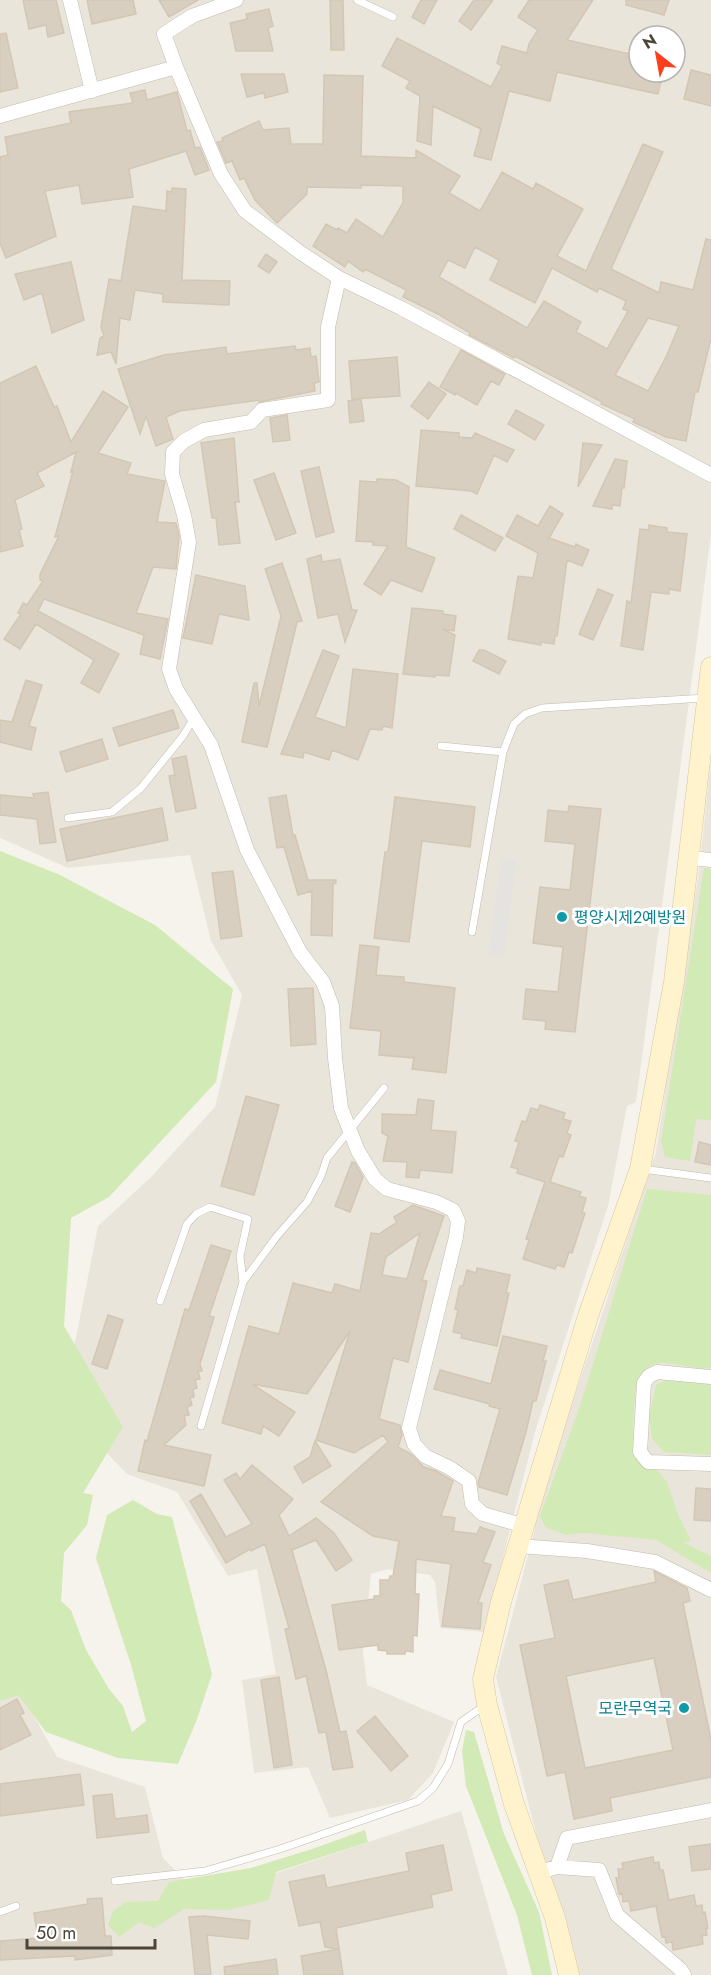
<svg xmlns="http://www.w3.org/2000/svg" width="711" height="1975" font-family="Jost,'Noto Sans KR',sans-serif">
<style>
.residential{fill:#eae5da;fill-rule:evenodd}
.green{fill:#d2eab5}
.parking{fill:#e5e3e0}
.building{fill:#d8cfc1;stroke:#d3c7b4;stroke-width:1.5;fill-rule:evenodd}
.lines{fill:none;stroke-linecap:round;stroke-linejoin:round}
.lane-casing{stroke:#c2bbae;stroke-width:8}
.street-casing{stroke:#c2bbae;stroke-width:15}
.secondary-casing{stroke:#d6c79b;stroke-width:21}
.lane{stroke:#fff;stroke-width:7}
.street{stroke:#fff;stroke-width:14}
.secondary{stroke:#fff3cd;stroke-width:20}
.culture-dot{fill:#0f9aa8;stroke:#fff;stroke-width:2}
.labels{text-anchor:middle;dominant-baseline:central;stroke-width:6;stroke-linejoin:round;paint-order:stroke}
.culture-label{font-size:16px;fill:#0d838f;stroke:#fff;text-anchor:start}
</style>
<rect width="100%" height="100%" fill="#f6f3ec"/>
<path class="residential" d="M0,0H711V535L636,1102L627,1106L608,1206L535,1432L484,1632L440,1628L435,1582L430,1575L388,1569L371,1574L363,1651L367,1685L454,1722L433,1773L408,1800L330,1818L308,1767L254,1773L242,1680L276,1674L257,1569L228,1576L177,1492L127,1474L99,1445L70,1368L98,1226L151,1177L215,1107L242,995L211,941L190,855L68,868L0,838ZM639,36H675V72H639Z
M711,761V1975H579L539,1845L496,1677L534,1533L540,1500L656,1152L699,871Z
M18,1688L57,1757L145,1787L163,1858L202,1898L461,1811L508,1975H0V1695Z"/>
<path class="green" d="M0,851L60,875L155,925L233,989L216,1082L109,1197L71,1218L64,1326L123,1427L83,1493L93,1495L87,1525L64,1553L61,1601L71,1610L86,1650L109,1689L123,1706L132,1732L146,1721L131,1665L96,1558L107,1515L133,1500L157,1514L172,1517L212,1674L196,1722L178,1764L118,1758L46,1732L18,1695L0,1701Z
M704,868L711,869V1120L696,1119L690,1161L665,1157L661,1141Z
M647,1189L711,1195V1368C695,1369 680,1364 664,1363C629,1361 635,1416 633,1440L635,1449L647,1466L658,1471L667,1482L677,1512L691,1541L683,1542L711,1556V1573L656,1540L583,1533L566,1535L545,1527L540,1516L580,1406Z
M668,1379L711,1382V1455L664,1452L652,1439L649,1416L656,1385Z
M466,1730L474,1732L504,1834L539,1912L552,1975H532L517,1915L466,1786L462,1751Z
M365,1830L368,1842L276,1872L269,1900L229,1910L184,1909L154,1928L139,1922L119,1937L108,1925L113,1911L126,1902L158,1901L169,1882L251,1868L312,1849Z"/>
<path class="parking" d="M501,858L517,860L504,957L488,955Z"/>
<path class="building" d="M23,0H56L64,33L48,37L46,25L29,29Z
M87,0H133L136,14L92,24Z
M159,0H198L169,17Z
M330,0H343L344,50H331Z
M421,0H437L424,24L412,17Z
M474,0H493L471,30L459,21Z
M529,0H593L567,40L639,56V72H663L658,94L557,72L550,101L509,91L491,160L474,156L481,129L433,106L431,145L417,141L420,96L406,88L410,81L382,66L397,38L491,87L502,66L497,63L502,46L527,53L529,44L538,30L518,17Z
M626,0H669L664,15L626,5Z
M269,9L273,26L268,28L273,51H236L230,23L247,19L246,14Z
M6,33L18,88L0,92V34Z
M691,70L711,75V106L684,99Z
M241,74H284L288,92L265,98L264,93L247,97Z
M324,75L363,76L361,156L416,158V150L460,176L449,193L480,211L502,172L533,189L536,183L583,209L557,256L586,271L643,144L663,152L611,269L659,293L661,282L693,290L706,239L711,240V338L698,392H695L686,441L666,437L633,422L635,419L601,404L602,402L515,356L514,358L469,335L470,333L438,314L403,297L406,290L365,269L363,272L348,261L345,267L313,246L326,224L337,230L338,228L347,233L356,219L383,237L403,203V186L361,185V188L307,187V194L277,223L255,200L244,178L240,180L232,161L226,163L217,142L223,141L222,138L259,121L263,130L289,128L291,144H323ZM475,247L499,260L490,280L535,303L552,268L597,292L599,288L626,301L623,309L628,311L607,349L576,332L581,322L544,301L527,328L439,277L448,260L465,268ZM648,318L679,326L666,357L648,391L615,375Z
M145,90L147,100L177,92L187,131L190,130L195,148L200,147L209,170L195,175L186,151L129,169L133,197L82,204L79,185L45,191L56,236L6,258L0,243V157L8,155L5,137L71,123L69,112L133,103L130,93Z
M172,188L186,189L182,280L230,281L229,305L163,302V294L135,290L130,320L120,318L116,364L111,352L97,355L100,338L104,336L101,327L109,279L121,281L133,206L166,211L167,191L172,192Z
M266,254L277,262L269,273L258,266Z
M71,262L84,320L52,333L42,293L24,300L15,274Z
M295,346L296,350L310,348L311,357L316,356L319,382L314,383L315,391L259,402V400L180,411L166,417L173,439L156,446L146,416L140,434L118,369L164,355L226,347L227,354Z
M461,350L505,374L499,385L491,381L477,405L456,393L455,395L440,387Z
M397,357L400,396L352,399L349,361Z
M36,366L54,407L57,406L71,442L103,391L128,407L98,453L131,463L127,474L165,481L157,522L176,523L179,536L176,569L153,567L136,613L168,619L160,659L140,654L144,635L44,599L38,611L119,654L99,693L81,683L94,660L36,624L20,649L4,639L21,614L18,613L23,603L27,605L43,581L40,580V574L59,536L55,537L73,471L71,472L76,452L37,473L44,486L15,500L22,529L19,530L23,546L0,552V383Z
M429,382L446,394L428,419L411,406Z
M361,399L364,421L350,423L348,401Z
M516,410L544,425L535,440L508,424Z
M287,415L290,440L273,442L270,418Z
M421,430L459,433V437L472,438L475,433L514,450L507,462L494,455L477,494L471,491L416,486Z
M234,438L239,502H235L240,543L219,545L216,518H212L201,443Z
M583,443L602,445L578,487Z
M615,459L627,461L624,488H622L620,506L612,505V509L593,506Z
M319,467L334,532L316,537L301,471Z
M274,473L296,533L276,540L254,480Z
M377,479L396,480L409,487L406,547L435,558L422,592L391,580L381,595L364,584L388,546L373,545V542L356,541L360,481L377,482Z
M550,506L563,514L549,538L575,547L576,544L589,550L582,566L567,560L557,636H555L554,644L541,642V645L508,639L518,576L533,578L538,553L506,536L517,515L538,526Z
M461,515L503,538L495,551L454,529Z
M649,525L667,528V532L687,534L680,591L669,589V594L651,592L643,650L621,646L627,601L631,603L640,529L649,530Z
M321,555L322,562L340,559L352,610H357L345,642L338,614L318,618L307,559Z
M282,563L302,621L297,622L267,747L242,742L254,683H257L259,706L281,616L265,569Z
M196,575L245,586L249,620L219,614L212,644L183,638Z
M598,589L613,595L593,640L579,634Z
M412,608L443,611V614L456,616L454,631L442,629L455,635L449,676L435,675V677L403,674Z
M323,650L339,656L315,717L346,728L353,669L398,674L392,728L383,726L382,730L370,729L358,760L332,750L329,760L304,752L303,758L281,754Z
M479,650H484L506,661L499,674L473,661Z
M26,680L42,685L29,726L36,728L31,750L0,742V720L12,722Z
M173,710L179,728L119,746L113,728Z
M102,739L108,759L66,772L60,752Z
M186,756L196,808L176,812L169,776L175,775L172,759Z
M48,792L56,842L40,844L37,819L0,815V795L34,798L33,794Z
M286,795L293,835H295L308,880H336V883L333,884L332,936L311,935L312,891L298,895L284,847L277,848L269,798Z
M395,797L475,807L470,847L422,841L409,942L374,938L385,852H388Z
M569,806L601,809L575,1032L545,1029L546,1021L523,1019L526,989L558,992L563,947L533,943L540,887L570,890L575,844L545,841L548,810L568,812Z
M162,808L168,840L67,861L60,829Z
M233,871L242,936L221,939L212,873Z
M360,945L379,947L376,975L404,977V982L455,988L446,1073L412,1069L414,1058L379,1055L381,1031L350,1028Z
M313,988L316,1044L291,1046L288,989Z
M246,1096L279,1105L254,1195L221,1186Z
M418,1099L434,1101L431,1130L456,1132L452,1173L420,1170L419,1178L406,1177L407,1162L383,1161L388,1136L382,1133V1114L416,1115Z
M540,1105L565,1113L563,1119L571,1121L567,1133L571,1135L563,1157L559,1156L550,1182L581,1192L579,1196L586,1198L582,1213H585L572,1253L569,1252L564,1267L557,1265L555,1269L523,1259L529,1240L526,1239L545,1182L517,1173L518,1169L511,1167L519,1142L515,1141L522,1121L526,1122L531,1108L538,1110Z
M699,1142L711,1145V1165L695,1162Z
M352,1162L355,1163L363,1177L350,1212L335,1206Z
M413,1205L444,1216L422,1280L427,1281L408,1362L393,1358L379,1419L400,1425L402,1435L398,1447L411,1454L422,1465L421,1466L436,1471L453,1481L441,1516L455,1518L453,1531L477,1534L480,1527L495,1532L483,1562L491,1565L478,1603H482L480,1629L442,1626L451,1564L416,1559L415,1594H419L417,1636L413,1635V1652L405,1651V1654H387V1651L378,1650V1645L339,1650L332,1605L374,1599V1596H380V1580H389L390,1576H393L399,1541L373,1536L321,1502L388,1442L383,1435L354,1453L316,1440L350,1331L307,1394L252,1384L295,1412L279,1436L263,1426L261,1434L222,1423L249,1326L279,1334L293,1283L332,1293L335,1284L360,1291L371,1233L379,1234L397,1222L394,1217ZM420,1233L407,1279L382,1275L386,1257Z
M211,1245L231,1251L209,1316L214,1317L200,1364L202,1371H198L200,1379L195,1380L197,1388L193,1389L194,1397L190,1398L192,1405L187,1407L189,1415L184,1416L186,1425L164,1445L211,1455L204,1486L138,1471L145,1440L147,1441L185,1309L189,1310Z
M477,1268L510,1275L506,1293H509L497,1346L461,1338L462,1334L453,1332L458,1310L455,1309L460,1286H463L467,1270L476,1273Z
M108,1315L123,1320L107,1369L92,1364Z
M503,1336L547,1346L543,1361H546L536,1401H533L526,1432L507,1495L479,1487L478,1483L500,1409L489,1406L490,1404L434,1389L440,1370L491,1384Z
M315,1441L331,1466L303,1483L294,1467L310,1457Z
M252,1465L293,1499L279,1515L289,1536L316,1518L334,1533L352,1560L336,1571L316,1540L292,1550L326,1670L340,1732L346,1731L353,1767L333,1770L326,1732L319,1733L306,1676L296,1679L285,1629L289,1628L265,1544L251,1551L250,1549L226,1563L190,1501L201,1494L226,1537L252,1524L224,1480L236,1473L240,1479Z
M696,1488L711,1489V1521L694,1520Z
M654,1571L687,1588L690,1601L683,1603L711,1740V1777L610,1798L612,1811L574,1819L565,1772L547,1776L520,1645L555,1638L544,1585L568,1580L573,1600L656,1582ZM654,1658L673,1750L585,1768L566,1676Z
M279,1677L292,1765L274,1768L261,1680Z
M17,1699L24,1713L20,1715L31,1735L0,1750V1708Z
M375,1716L408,1756L391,1771L357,1731Z
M80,1774L84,1805L0,1816V1784Z
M112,1794L115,1819L147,1815L149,1832L97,1838L93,1796Z
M711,1844V1869L692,1871L689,1847Z
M443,1845L452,1890L431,1895L433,1907L336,1928L343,1975H304L301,1956L338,1949L325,1947L320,1922L299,1926L289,1882L324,1875L327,1888L409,1871L406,1853Z
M653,1857L654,1863L659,1862L660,1870H663L669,1900L694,1895L696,1906L702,1905L703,1913L705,1912L708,1928L706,1929L707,1935L702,1936L703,1944L673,1950L672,1942L666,1943L665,1936L662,1937L656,1906L631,1911L629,1901L623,1902L622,1893L619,1894L616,1878H619L618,1869H623L622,1863Z
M102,1898L105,1936H111L112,1955L75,1960V1956L0,1960V1941L38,1938L34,1913L88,1904L87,1899Z
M204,1916L250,1921L248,1939L207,1935L211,1975H195L189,1917Z
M276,1959L278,1975H225L224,1967Z"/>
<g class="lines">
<defs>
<path id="lane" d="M357,0L393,17
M441,746L503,752
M68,818L112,812L141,788L183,736L194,718
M472,932L503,752L514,724L525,714L542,708L705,698
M642,1169L711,1178
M160,1301L187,1224L196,1214L210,1207L248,1219L240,1256L243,1282
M201,1426L243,1282L277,1236L307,1202L321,1176L327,1158L384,1088
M115,1881L205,1871L280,1849L418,1801L433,1788L448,1764L461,1722L484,1706
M0,1912L16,1906"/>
<path id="street" d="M70,0L92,91
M176,67L164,34L192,16L236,0
M0,116L176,67L221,174L245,211L301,253L339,278L401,308L711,475
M339,278L328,327V400L262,410L251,422L204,430L184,441L173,452L172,474L184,515L189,542L169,669L176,689L211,745L247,850L300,952L323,982L332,1006L335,1058L341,1108L358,1151L375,1179L387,1189L436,1202L453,1210L458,1221L456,1237L409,1428L414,1444L425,1456L450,1468L469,1481L472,1504L483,1514L525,1526
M690,858L711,860
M711,1377L657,1372L649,1376L644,1383L640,1452L648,1462L711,1464
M518,1546L587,1551L655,1562L711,1590
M557,1867L567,1838L711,1810
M540,1872L557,1867L599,1870L617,1915L680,1969L684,1975"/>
<path id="secondary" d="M569,1975L555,1918L514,1804L487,1705L483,1679L501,1602L588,1316L640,1169L674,982L711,667"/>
</defs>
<use href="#lane" class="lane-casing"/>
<use href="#street" class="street-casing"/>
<use href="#secondary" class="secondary-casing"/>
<use href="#lane" class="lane"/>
<use href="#street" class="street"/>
<use href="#secondary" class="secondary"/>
</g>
<g class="culture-dot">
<circle cx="562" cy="917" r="6"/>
<circle cx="684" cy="1708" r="6"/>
</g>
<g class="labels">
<g class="culture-label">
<text x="574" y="917">평양시제2예방원</text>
<text x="672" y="1708" text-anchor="end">모란무역국</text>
</g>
</g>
<g transform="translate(657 54) rotate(329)"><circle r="28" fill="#ffffff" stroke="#b7b4b0" stroke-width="1.5"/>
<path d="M0-4.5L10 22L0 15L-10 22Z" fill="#fc3f1d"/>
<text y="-9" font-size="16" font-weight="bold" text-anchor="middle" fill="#4b4439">N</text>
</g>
<path d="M27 1939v9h128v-9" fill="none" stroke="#4b4439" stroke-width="3"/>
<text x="36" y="1939" font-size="18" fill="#4b4439" stroke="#ffffff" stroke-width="4.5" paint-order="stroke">50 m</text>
</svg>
